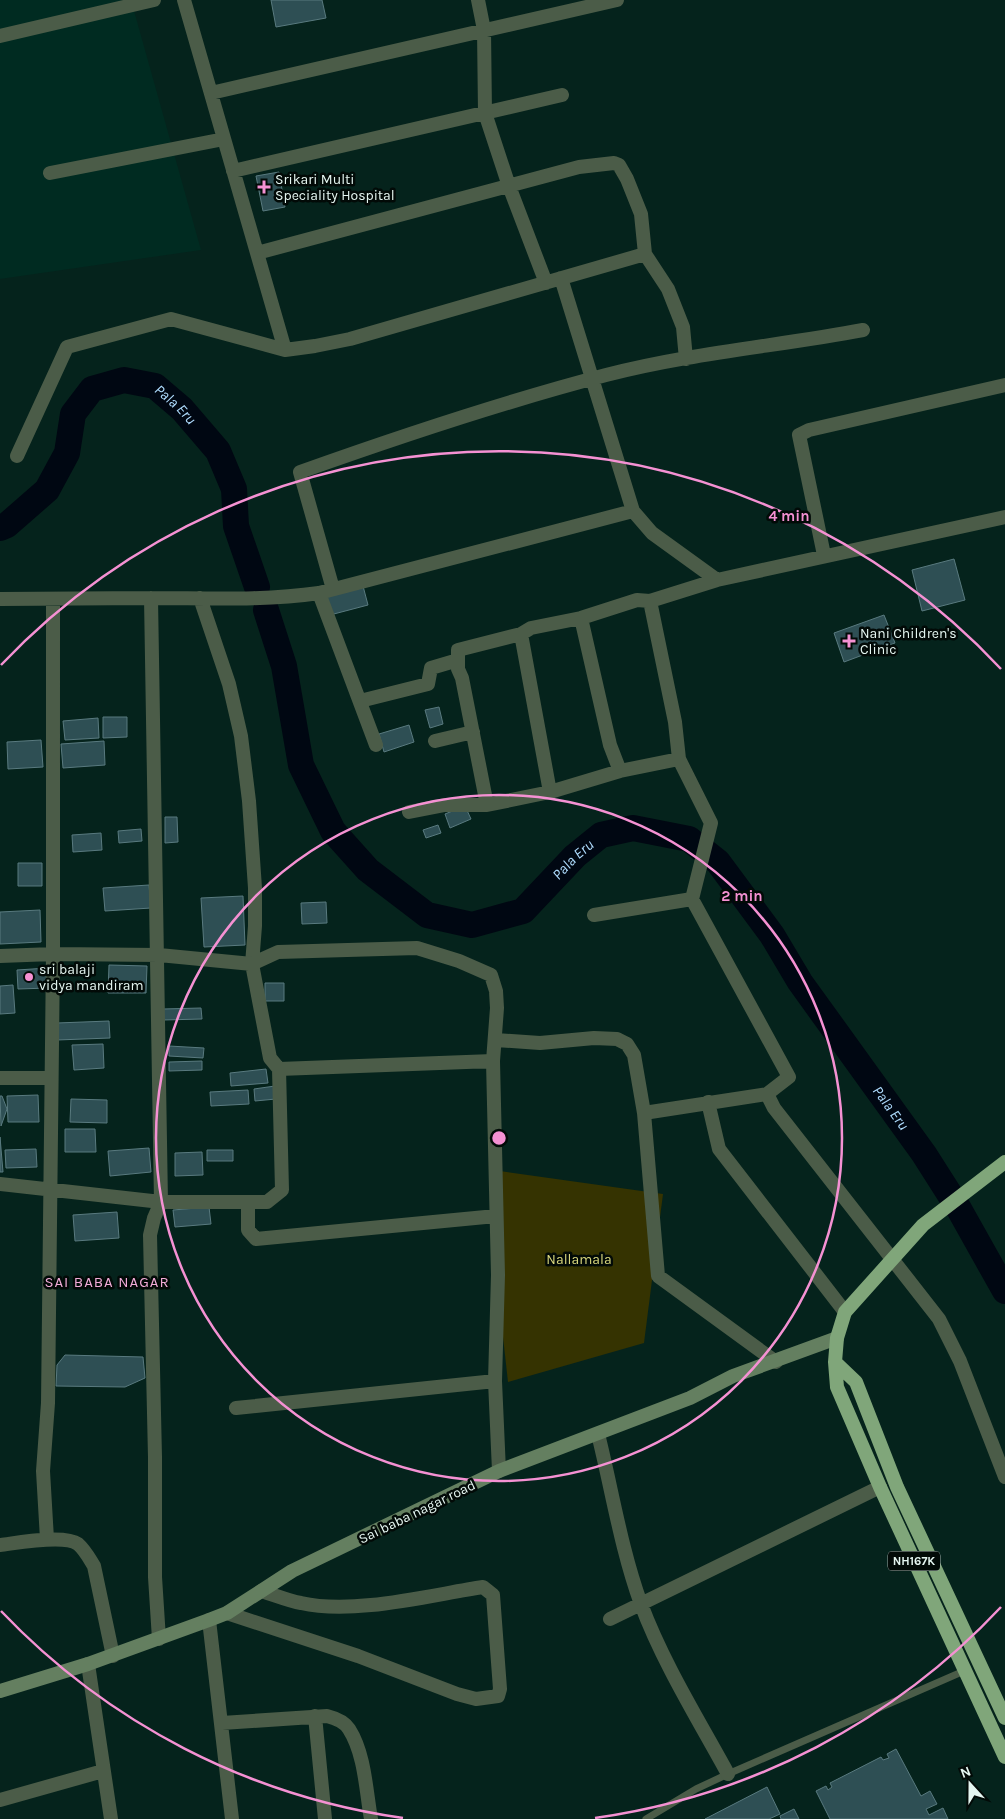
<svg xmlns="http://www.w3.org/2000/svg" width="1005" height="1819" font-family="Karla,sans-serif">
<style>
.built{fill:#002b21}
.green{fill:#353301}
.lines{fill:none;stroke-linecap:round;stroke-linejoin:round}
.river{stroke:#000712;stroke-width:26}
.building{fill:#2e4f54;stroke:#597a7f}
.service{stroke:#4b5c48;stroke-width:7}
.minor{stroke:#4b5c48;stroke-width:14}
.secondary{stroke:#647f60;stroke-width:14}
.trunk{stroke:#80a67a;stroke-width:14}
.ring{fill:none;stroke:#f591d3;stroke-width:2.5}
.poi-dot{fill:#f591d3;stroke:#020a07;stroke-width:2}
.labels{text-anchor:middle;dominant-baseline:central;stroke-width:5;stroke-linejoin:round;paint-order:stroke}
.shield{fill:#020a07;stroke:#a1afab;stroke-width:1}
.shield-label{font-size:12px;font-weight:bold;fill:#e5f6f1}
.poi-label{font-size:14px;fill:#e5f6f1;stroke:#020a07;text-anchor:start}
.park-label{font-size:14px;fill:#d9d77d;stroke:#020a07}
.street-label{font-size:14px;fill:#e5f6f1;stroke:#020a07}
.water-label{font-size:15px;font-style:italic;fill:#aedcfe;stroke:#020a07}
.neighbourhood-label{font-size:15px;letter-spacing:1px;fill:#f3acd9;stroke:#020a07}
.centre{fill:#f591d3;stroke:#020a07;stroke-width:2.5}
.ring-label{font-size:15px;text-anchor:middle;font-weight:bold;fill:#f591d3;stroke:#020a07;stroke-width:5;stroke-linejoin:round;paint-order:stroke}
</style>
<rect width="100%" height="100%" fill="#05231c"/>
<path class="built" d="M0,0H131L201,250L0,279Z"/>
<path class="green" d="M500,1171L663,1194L644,1343L508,1382L502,1328Z"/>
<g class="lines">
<g class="river">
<path id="s1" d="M0,528L7,525L47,490L67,453L73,414L92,389L124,380L155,386L182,409L218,451L234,489L236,526L257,587"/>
<path id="s2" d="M266,610L284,666L301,765L333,831L368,870L427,915L472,925L523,911L575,856L601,835L633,828L689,839L718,862L772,935L800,982L924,1154L959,1209L1005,1291"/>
</g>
</g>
<path class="building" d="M271,0H322L326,18L276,27Z
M279,172L285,207L263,211L256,176Z
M954,559L965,600L922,611L912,570Z
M363,586L368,605L330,615L325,596Z
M884,615L895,643L844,662L834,633Z
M439,707L443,724L430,728L425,710Z
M103,717H127V737L103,738Z
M98,718L99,738L65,740L63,721Z
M409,725L414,742L384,752L379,734Z
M41,740L43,767L8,769L7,742Z
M104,741L105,765L63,768L61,744Z
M465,806L471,819L450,828L445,814Z
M165,817H177L178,842L165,843Z
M438,825L441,833L426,838L423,830Z
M141,829L142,841L119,843L118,831Z
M101,833L102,850L73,852L72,835Z
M18,863H42V886H18Z
M149,885L151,908L105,911L103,888Z
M243,896L245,945L204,947L201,898Z
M326,902L327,923L302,924L301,903Z
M40,910L41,942L0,944V912Z
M109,965L147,966L146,993H108Z
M48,968L49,988L18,989L17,970Z
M265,983H284V1001H265Z
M13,985L15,1013L0,1014V986Z
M201,1008L202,1019L163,1020V1009Z
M109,1021L110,1038L57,1040V1023Z
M103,1044L104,1068L74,1070L72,1045Z
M169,1046L204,1048L203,1058L169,1056Z
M202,1061V1070L169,1071V1062Z
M266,1069L268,1083L231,1086L230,1073Z
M275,1086L276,1099L255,1101L254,1089Z
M248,1090L249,1104L211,1106L210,1092Z
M38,1095L39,1122H8L7,1096Z
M0,1096H2L7,1109L1,1126Z
M71,1099L107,1100V1123L70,1122Z
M65,1129H95L96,1152H65Z
M0,1137L3,1172H0Z
M149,1148L151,1172L110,1176L108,1151Z
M36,1149L37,1167L6,1168L5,1150Z
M207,1150H233V1161H207Z
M202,1152L203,1175L175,1176V1153Z
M209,1207L211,1224L175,1227L173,1210Z
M117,1212L119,1238L75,1241L73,1215Z
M65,1355L143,1357L145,1378L125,1387L56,1386L57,1365Z
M896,1749L921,1796L930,1791L937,1804L926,1809L929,1815L943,1808L948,1819H830L816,1791L826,1786L828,1790L832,1787L830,1783L881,1757L883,1760L889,1758L887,1754Z
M767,1787L780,1814L769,1819H705Z
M794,1809L799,1819H781L780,1816Z"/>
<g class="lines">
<path class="service" d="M646,1819L696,1789L728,1774L964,1671"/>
<path class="minor" d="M184,0L285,350L315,346L350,339L645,254
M478,0L484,30L485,113L509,186L546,283
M0,36L154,0
M211,93L617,0
M233,171L562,95
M50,173L224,139
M257,253L579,167L614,163L619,165L627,179L641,214L645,254L668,289L683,327L686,359
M561,278L633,511
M17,456L67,347L171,319L285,350
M824,555L799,435L809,430L1005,385
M333,589L300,472C401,436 503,402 606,375C691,353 778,346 863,330
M319,593L376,745
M0,599L151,598
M581,618L610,745L620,771
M521,634L550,792
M360,701L428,684L431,668L458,660
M435,741L473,732
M487,805L462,678L458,669V650L521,634L531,628L581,618L637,600L650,601L717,580
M409,812L445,805H487L550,792L620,771L679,759
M692,899L789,1077L767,1094
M594,915L692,899L711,823L679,759L675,722L650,601
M0,956L53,954L159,955L252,964L278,952L417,948L459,961L491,975L496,991L497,1008L493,1061L498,1275L495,1381L499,1471
M496,1040L540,1043L594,1038L617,1039L627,1044L634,1055L644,1113L658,1276L776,1362
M279,1069L493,1061
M0,1078H51
M708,1102L719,1149L845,1312
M644,1113L767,1094L774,1108L939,1319L960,1361L1005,1477
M0,1184L161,1202H267L282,1190L279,1069L270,1058L252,964L255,926V888L249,801L241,736L229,684L200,598
M248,1202V1230L256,1239L496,1216
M236,1408L495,1381
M598,1434C612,1490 621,1549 641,1604C663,1663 698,1719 728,1774
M47,1539L43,1471L48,1403L53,954V599
M0,1545C17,1543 64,1534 78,1544C85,1550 89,1558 94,1566L113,1656
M227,1613L358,1656L457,1694L476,1699L498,1696L500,1689L493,1595L483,1587C430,1595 354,1615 301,1603C288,1601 275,1595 261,1591
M610,1619L880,1487
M209,1620L232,1819
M159,1639L155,1577V1457L150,1235L154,1218L161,1202L151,598C207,598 263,601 319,593L633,511L652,533L717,580L1005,517
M88,1664L111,1819
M315,1716L325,1819
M222,1723L327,1716C335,1718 344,1721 349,1729C365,1754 366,1791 371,1819
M0,1800L103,1771"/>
<path class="secondary" d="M0,1691L88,1664L209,1620L227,1613L292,1571L499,1471L690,1398L733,1376L837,1338"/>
<path class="trunk" d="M1005,1162L923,1225L845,1312L837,1338L835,1362L837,1387L880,1487L1005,1757
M835,1362L856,1382L897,1487L1005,1718"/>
</g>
<g class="ring">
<circle cx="499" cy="1138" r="343"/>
<path d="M1001 1607A687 687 0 0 1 595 1818M403 1818A687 687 0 0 1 1 1611M1 665A687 687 0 0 1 1001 669"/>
</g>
<g class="poi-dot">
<path d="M261.5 179.5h5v5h5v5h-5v5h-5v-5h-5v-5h5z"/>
<path d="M846.5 633.5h5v5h5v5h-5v5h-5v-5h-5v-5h5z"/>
<circle cx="29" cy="977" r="5"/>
</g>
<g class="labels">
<rect class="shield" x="888" y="1551.5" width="52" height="19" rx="4"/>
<g class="shield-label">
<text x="914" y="1561">NH167K</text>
</g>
<g class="poi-label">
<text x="275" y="179">Srikari Multi<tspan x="275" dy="16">Speciality Hospital</tspan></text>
<text x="860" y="633">Nani Children's<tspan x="860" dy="16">Clinic</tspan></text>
<text x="39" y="969">sri balaji<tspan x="39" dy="16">vidya mandiram</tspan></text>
</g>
<g class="park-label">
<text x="579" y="1259">Nallamala</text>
</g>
<g class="street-label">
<text transform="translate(417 1512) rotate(-26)">Sai baba nagar road</text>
</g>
<g class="water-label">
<text stroke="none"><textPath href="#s1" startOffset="266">Pala Eru</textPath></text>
<text stroke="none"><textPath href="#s2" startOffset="530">Pala Eru</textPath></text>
<text stroke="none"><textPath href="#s2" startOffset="995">Pala Eru</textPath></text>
</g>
<g class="neighbourhood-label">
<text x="107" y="1282">SAI BABA NAGAR</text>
</g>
</g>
<circle cx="499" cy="1138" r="8" class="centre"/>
<g class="ring-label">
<text x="789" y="521">4 min</text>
<text x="742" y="901">2 min</text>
</g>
<g transform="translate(970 1784) rotate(339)" stroke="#020a07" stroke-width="4" paint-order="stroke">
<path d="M0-4L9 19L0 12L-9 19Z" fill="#e5f6f1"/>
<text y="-8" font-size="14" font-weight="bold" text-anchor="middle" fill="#e5f6f1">N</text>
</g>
</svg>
